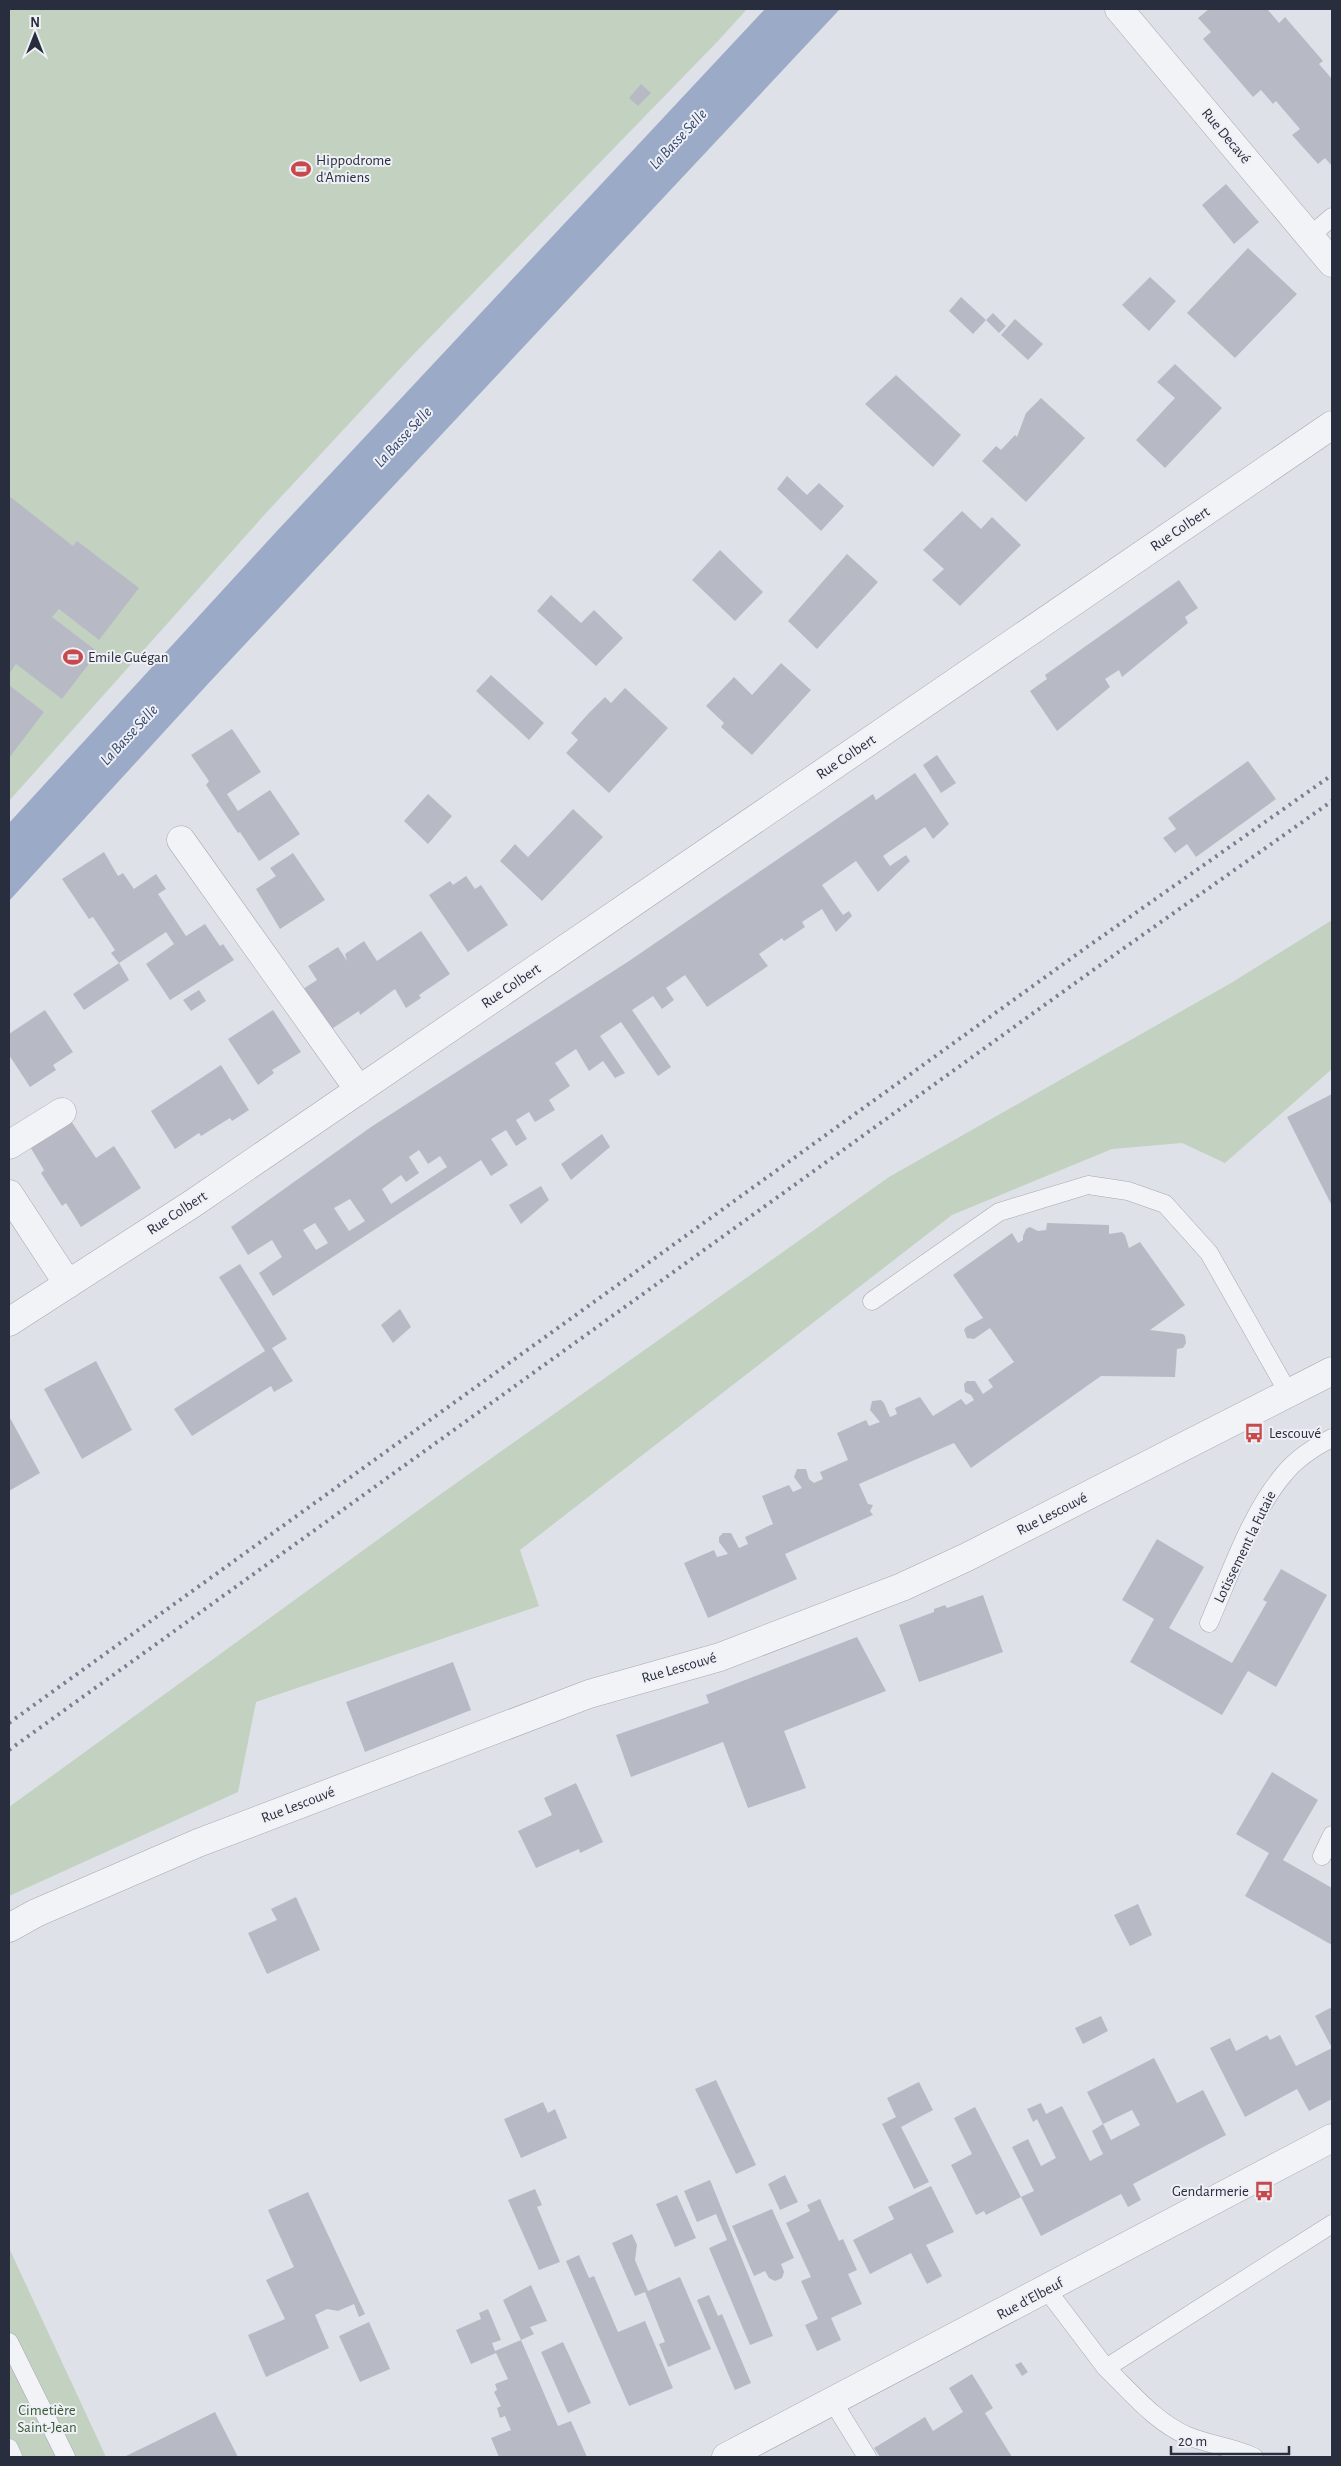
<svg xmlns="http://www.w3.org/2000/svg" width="1341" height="2466" font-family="'Alegreya Sans',sans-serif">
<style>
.green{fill:#c3d1c1}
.water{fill:#9baac6}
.building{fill:#b7bac4;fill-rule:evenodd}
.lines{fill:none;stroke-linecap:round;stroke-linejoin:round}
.service-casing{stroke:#a5a8b2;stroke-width:19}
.minor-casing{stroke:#a5a8b2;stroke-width:29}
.tertiary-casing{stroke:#a5a8b2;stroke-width:29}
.service{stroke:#f2f3f6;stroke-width:18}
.minor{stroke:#f2f3f6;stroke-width:28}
.tertiary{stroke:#f2f3f6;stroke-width:28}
.rail{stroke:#797f91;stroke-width:4;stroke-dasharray:2.5 5;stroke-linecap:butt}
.labels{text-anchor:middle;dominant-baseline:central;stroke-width:4;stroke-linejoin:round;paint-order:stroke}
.street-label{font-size:15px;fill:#292e3e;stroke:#eef0f5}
.poi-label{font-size:15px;fill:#292e3e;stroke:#eef0f5;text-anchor:start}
.park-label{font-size:15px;fill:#385937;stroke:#eef0f5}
.water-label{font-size:16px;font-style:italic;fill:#354770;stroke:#eef0f5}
</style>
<rect width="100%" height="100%" fill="#dfe1e8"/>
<path class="green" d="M9,9H747L718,41L410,358L266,513L9,801Z
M1332,920V1069L1225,1163L1182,1143L1112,1149L952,1215L520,1550L539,1606L256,1702L238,1792L9,1896V1807L438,1496L889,1177L1231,983Z
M9,2248L106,2457H9Z"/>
<path class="water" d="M765,9H840L206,686L9,901V823L276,532Z"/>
<path class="building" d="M1209,9H1269L1268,10L1279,23L1285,17L1323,61L1319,64L1332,79V166L1325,158L1318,164L1292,135L1300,129L1276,101L1273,104L1261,90L1253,97L1203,39L1211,32L1198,18Z
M641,84L651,93L638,106L629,98Z
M1226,184L1259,222L1234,244L1202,205Z
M1248,248L1297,294L1235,358L1187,313Z
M1150,277L1176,301L1149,331L1122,305Z
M961,297L986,320L993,313L1006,326L999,333L986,320L973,334L949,311Z
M1015,319L1043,344L1028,360L1001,335Z
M1175,364L1222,408L1165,468L1136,440L1175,398L1157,382Z
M896,375L961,435L933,467L865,404Z
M1041,398L1085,438L1026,502L982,461L996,446L1001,450L1015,435L1017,437L1026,413Z
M787,476L807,495L819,483L844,506L821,531L777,489Z
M9,496L73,546L77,541L139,588L99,640L59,609L52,617L98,652L62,699L16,664L9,674Z
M962,511L981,529L992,517L1021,545L960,606L932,580L944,569L923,550Z
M720,550L763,592L735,621L692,580Z
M847,554L878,582L817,649L788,621Z
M1179,580L1198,608L1185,617L1188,623L1122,677L1119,670L1105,679L1110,687L1057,731L1030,691L1047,679L1045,675Z
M551,595L581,623L594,610L623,638L596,666L537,611Z
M781,663L811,690L752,755L721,727L724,723L706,706L734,677L752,695Z
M491,675L544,723L529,740L476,691Z
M9,685L44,712L9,758Z
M625,688L668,728L609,793L566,753L578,740L571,733L588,714L605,697L611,703Z
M232,729L261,772L227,794L238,811L270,790L300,834L259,861L240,832L238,833L206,785L209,781L191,755Z
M937,755L956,783L941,793L923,765Z
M1248,761L1276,799L1196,857L1187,844L1175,853L1163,838L1176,829L1168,818Z
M915,773L949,824L933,839L925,827L883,856L890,866L906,855L910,861L878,892L856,861L822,885L843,915L849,911L852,916L836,932L822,909L802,922L805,927L784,941L782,938L759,954L768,966L707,1007L685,975L666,988L674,1000L662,1009L653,996L632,1010L671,1067L658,1076L621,1022L600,1036L625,1073L615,1078L603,1061L589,1071L576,1049L555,1063L570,1086L549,1100L555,1110L535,1122L529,1112L516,1120L527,1139L516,1146L506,1130L491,1139L508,1165L491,1176L481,1160L273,1296L259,1273L282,1257L272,1240L248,1255L231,1227L371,1127L629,961L873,794L876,800ZM419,1150L428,1164L440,1156L447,1167L391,1204L382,1189L401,1175L406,1182L419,1173L409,1157ZM350,1199L365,1221L349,1231L334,1208ZM315,1223L328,1243L316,1250L303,1230Z
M428,794L452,816L428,844L404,821Z
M573,809L603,837L542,901L500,861L515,844L528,857Z
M104,852L118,876L123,873L134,889L156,874L166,889L158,894L186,936L205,924L220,946L223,944L234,960L170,1000L146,964L174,944L166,932L119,963L111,953L115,950L93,917L89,919L62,879Z
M293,853L325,900L280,929L256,889L276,876L270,868Z
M466,876L475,889L481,885L508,925L468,952L429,895L450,881L453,885Z
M421,931L450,974L419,995L421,998L406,1008L395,989L360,1015L359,1011L330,1030L303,989L317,980L308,966L338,947L347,961L345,954L364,941L377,961Z
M119,963L129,980L84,1010L73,994Z
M199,990L206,1001L191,1011L183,1000Z
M45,1010L73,1052L53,1065L56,1070L30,1087L9,1055V1034Z
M273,1010L301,1052L272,1070L274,1073L258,1085L228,1039Z
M221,1065L249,1110L232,1121L230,1118L201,1136L199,1133L175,1149L151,1111Z
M1332,1094V1206L1287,1117Z
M69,1118L96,1158L114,1146L141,1188L81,1227L66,1203L62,1206L41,1173L44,1170L29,1145Z
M602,1134L610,1147L571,1180L561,1164Z
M541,1186L549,1200L521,1224L509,1205Z
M1047,1223L1109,1225V1234L1122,1232L1125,1235L1129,1248L1140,1242L1185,1305L1150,1330L1183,1334L1185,1336L1186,1343L1183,1348L1177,1349L1175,1377L1101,1376L971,1468L954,1443L859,1484L868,1504L873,1505L870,1511L873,1515L785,1554L797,1579L708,1618L684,1563L714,1550L717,1557L728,1554L719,1542V1537L723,1533H731L739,1548L748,1544L745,1537L773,1524L762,1496L789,1485L793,1492L802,1488L794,1477L797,1469H806L809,1479L814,1483L823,1479L820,1472L848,1460L837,1433L866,1420L869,1426L880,1422L870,1410L872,1401L881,1400L884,1403L890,1417L897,1414L895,1408L920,1397L933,1416L961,1399L966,1405L974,1400L971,1395L965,1392L964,1384L967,1381H975L983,1394L993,1387L988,1380L1014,1362L990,1328L974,1339L967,1338L964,1330L966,1327L983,1318L953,1275L1012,1233L1018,1243L1023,1240V1236L1026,1229L1030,1227L1038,1231L1046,1230Z
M240,1264L287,1339L272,1348L293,1381L274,1392L271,1386L192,1436L174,1409L265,1351L219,1277Z
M400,1309L411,1327L393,1343L381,1325Z
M96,1361L132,1430L82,1459L44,1389Z
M9,1416L40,1473L9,1491Z
M1157,1539L1204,1567L1169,1628L1232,1663L1267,1602L1263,1600L1281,1569L1327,1595L1276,1687L1248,1671L1222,1715L1130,1662L1154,1619L1122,1600Z
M983,1595L1003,1652L919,1682L899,1625L934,1612V1609L945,1605L947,1608Z
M857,1637L886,1691L784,1731L806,1788L748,1808L723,1742L631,1777L616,1735L709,1703L706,1695Z
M453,1662L471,1710L365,1752L346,1702Z
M1272,1772L1318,1800L1283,1860L1332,1888V1945L1245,1896L1269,1853L1236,1834Z
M576,1783L603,1842L580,1853L579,1849L536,1868L518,1831L552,1815L544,1798Z
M296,1897L320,1950L267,1974L248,1933L277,1920L271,1909Z
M1138,1904L1152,1935L1130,1946L1114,1915Z
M1332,2007V2099L1309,2111L1297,2089L1245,2117L1210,2048L1230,2038L1236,2051L1267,2035L1270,2040L1280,2035L1296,2066L1332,2048L1315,2016Z
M1101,2016L1108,2031L1083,2044L1075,2028Z
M1154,2058L1177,2103L1203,2090L1226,2135L1133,2184L1141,2200L1128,2207L1121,2194L1041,2236L1021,2197L1034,2191L1012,2147L1028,2139L1041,2166L1056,2158L1037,2119L1033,2122L1027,2109L1041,2103L1046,2114L1062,2106L1090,2161L1103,2154L1092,2131L1103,2124L1111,2140L1140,2125L1132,2110L1103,2124L1087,2092Z
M716,2080L756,2165L736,2174L695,2089Z
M919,2082L933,2110L901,2127L929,2182L914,2189L882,2124L896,2117L887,2098Z
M543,2102L548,2113L555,2109L567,2138L521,2158L504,2119Z
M975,2107L1021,2197L986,2215L984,2211L976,2215L951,2165L972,2154L954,2118Z
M785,2175L798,2202L780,2210L768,2184Z
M710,2180L773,2336L750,2345L709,2248L727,2240L716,2214L697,2222L684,2191Z
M931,2186L954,2232L926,2245L942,2276L927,2284L911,2253L870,2274L853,2240L894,2219L888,2207Z
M535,2189L542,2205L537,2207L560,2262L539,2270L508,2200Z
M308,2192L365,2314L359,2317L354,2304L338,2311L327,2309L315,2315L329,2348L266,2377L248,2335L285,2319L266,2280L294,2267L268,2210Z
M677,2195L696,2238L675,2247L656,2204Z
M820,2199L839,2241L843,2239L857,2270L848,2274L862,2304L831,2318L841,2340L817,2351L805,2325L818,2319L801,2281L811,2277L786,2223L810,2211L807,2205Z
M772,2209L794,2258L781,2264L784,2272L782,2278L775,2281L769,2278L765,2271L754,2276L732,2226Z
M632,2234L637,2245L635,2260L648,2291L680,2277L711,2349L668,2367L659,2344L665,2342L645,2292L635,2296L612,2243Z
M579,2255L589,2278L594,2276L618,2332L645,2321L673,2388L629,2406L566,2261Z
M531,2285L547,2321L530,2327L534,2334L521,2340L503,2300Z
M709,2295L718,2316L722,2314L751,2383L735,2390L697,2300Z
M488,2309L501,2340L492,2343L495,2351L521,2340L558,2426L571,2421L587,2457H499L491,2438L511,2430L505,2416L500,2418L497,2408L501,2406L494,2392L497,2390L495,2384L508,2379L496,2353L471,2364L456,2330L481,2319L479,2313Z
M369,2322L390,2369L360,2382L339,2336Z
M563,2342L591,2403L568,2413L541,2352Z
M1021,2362L1028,2372L1022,2376L1015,2365Z
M972,2374L993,2408L985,2413L1012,2457H880L874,2448L925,2417L933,2431L963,2412L949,2388Z
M215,2412L238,2457H124L163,2438Z"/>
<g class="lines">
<defs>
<path id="service" d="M1310,236L1332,217
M872,1301L999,1212L1088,1185L1128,1191L1165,1204L1209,1253L1289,1394
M1209,1623C1230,1575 1250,1514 1284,1474C1297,1458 1314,1447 1332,1438
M1322,1856L1332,1835
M1047,2290L1106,2368L1332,2224
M9,2342L66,2457
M1106,2368C1130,2391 1156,2423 1188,2436C1210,2445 1233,2447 1254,2457
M833,2402L867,2457
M9,2448L13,2457"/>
<path id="minor" d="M1119,9L1332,263
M181,840L359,1090
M9,1145L62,1112
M9,1194L68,1284
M9,1928L36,1913L198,1843L589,1694L720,1657L902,1587L967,1557L1332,1371
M726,2457L1332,2138"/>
<path id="tertiary" d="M9,1322L192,1204L1332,425"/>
</defs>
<use href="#service" class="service-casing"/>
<use href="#minor" class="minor-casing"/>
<use href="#tertiary" class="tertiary-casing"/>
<use href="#service" class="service"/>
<use href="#minor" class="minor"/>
<use href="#tertiary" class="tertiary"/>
<path class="rail" d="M9,1723L1087,947L1332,775
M9,1750L1103,963L1332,801"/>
</g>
<defs>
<symbol id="stadium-bare" viewBox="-9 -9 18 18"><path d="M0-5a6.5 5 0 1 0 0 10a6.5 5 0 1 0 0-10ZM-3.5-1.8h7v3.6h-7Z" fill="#c8494b" stroke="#eef0f5" stroke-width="2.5" paint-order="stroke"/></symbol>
<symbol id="bus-bare" viewBox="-9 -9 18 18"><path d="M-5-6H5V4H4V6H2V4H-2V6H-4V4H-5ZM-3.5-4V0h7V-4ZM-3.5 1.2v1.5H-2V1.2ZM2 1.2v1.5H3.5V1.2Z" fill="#c8494b" stroke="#eef0f5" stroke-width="2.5" paint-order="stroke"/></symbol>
</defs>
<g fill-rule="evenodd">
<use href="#stadium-bare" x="287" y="155" width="28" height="28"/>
<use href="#stadium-bare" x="59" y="643" width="28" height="28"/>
<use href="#bus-bare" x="1240" y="1419" width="28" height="28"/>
<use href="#bus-bare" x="1250" y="2177" width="28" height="28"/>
</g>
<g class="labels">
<g class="street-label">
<text transform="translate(1226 136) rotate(50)">Rue Decavé</text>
<text transform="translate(1180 529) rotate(-34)">Rue Colbert</text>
<text transform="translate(846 757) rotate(-34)">Rue Colbert</text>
<text transform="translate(511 986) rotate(-34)">Rue Colbert</text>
<text transform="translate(177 1213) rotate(-33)">Rue Colbert</text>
<text transform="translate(1052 1514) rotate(-27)">Rue Lescouvé</text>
<text transform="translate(1245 1547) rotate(-64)">Lotissement la Futaie</text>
<text transform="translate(679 1668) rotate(-16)">Rue Lescouvé</text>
<text transform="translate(298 1805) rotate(-21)">Rue Lescouvé</text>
<text transform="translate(1030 2299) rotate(-28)">Rue d'Elbeuf</text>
</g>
<g class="poi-label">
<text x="316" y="160">Hippodrome<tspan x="316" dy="17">d'Amiens</tspan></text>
<text x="88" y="657">Emile Guégan</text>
<text x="1269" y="1433">Lescouvé</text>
<text x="1249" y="2191" text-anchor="end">Gendarmerie</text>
</g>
<g class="park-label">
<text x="47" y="2410">Cimetière<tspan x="47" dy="17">Saint-Jean</tspan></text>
</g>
<g class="water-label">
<text transform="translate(678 139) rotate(-47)">La Basse Selle</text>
<text transform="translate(403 437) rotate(-47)">La Basse Selle</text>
<text transform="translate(129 735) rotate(-47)">La Basse Selle</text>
</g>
</g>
<rect width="1341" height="2466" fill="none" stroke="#292e3e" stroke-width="20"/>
<g transform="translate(35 35)" stroke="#eef0f5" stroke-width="4" paint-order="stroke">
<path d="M0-4L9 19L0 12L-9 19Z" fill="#292e3e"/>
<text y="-8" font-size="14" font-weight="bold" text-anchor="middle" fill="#292e3e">N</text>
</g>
<path d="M1171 2446v8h118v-8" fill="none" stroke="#292e3e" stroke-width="2.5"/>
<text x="1178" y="2446" font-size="15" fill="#292e3e" stroke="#eef0f5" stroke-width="4" paint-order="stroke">20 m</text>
</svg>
